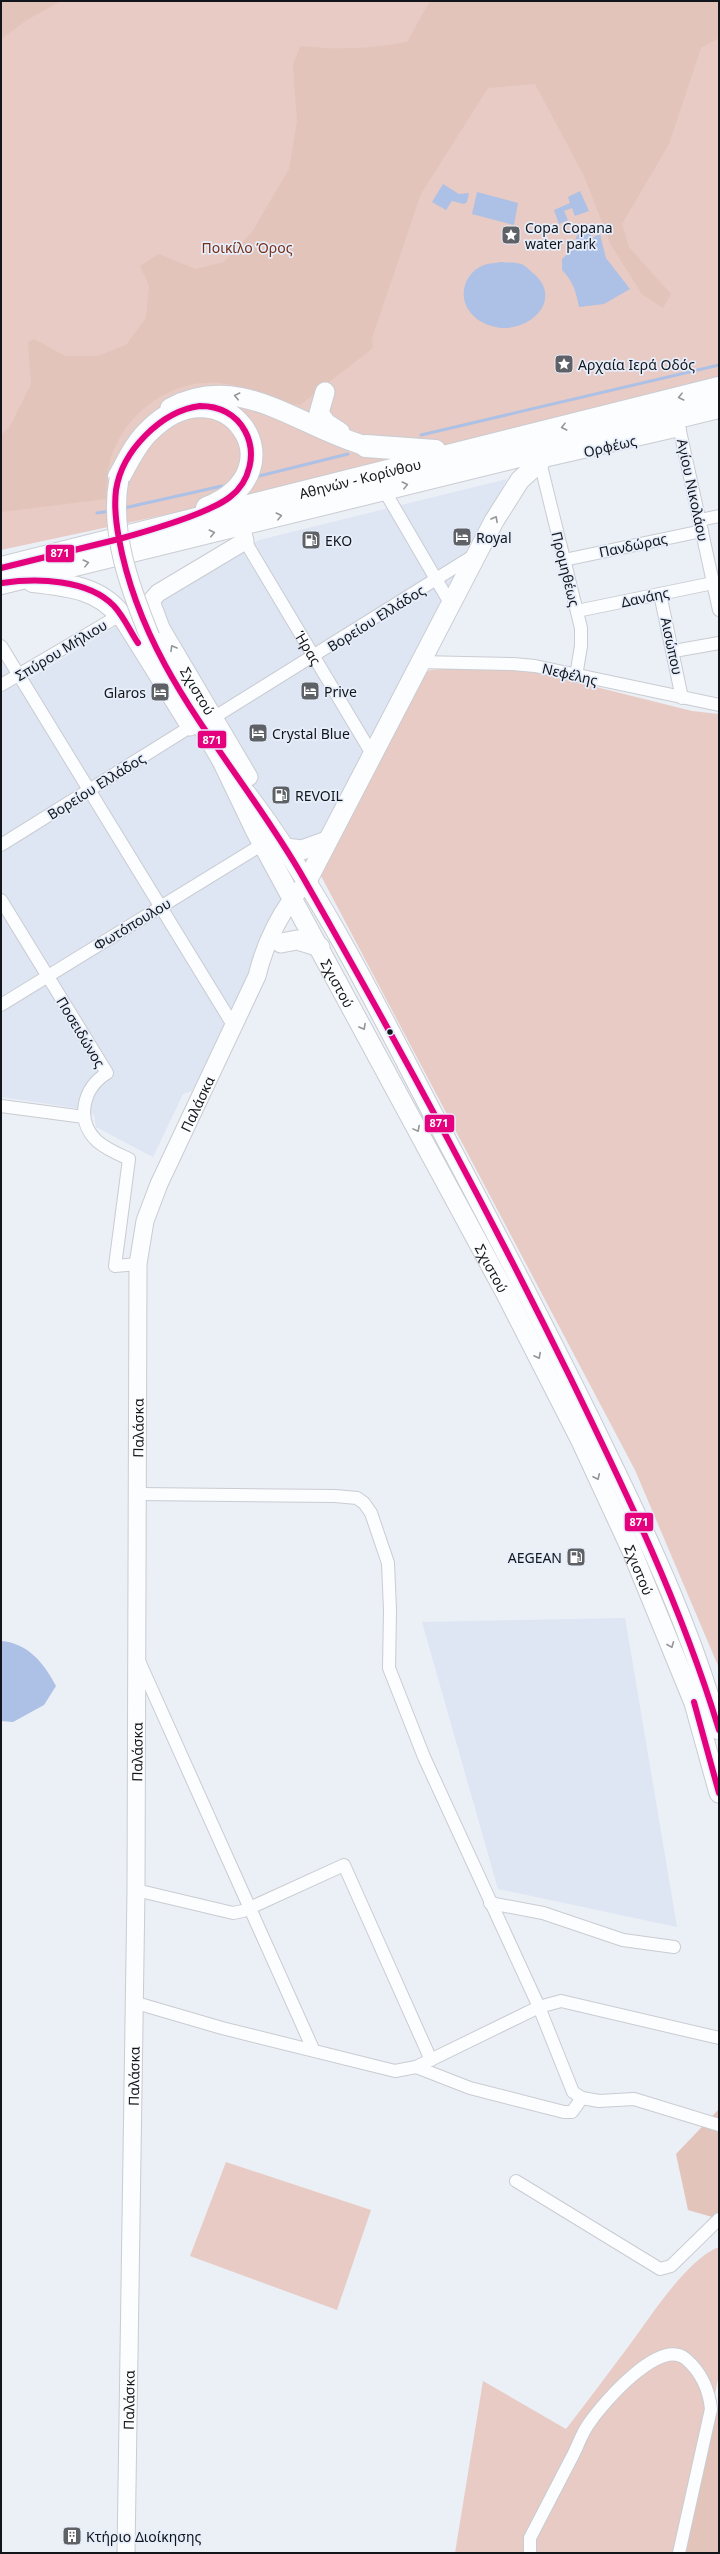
<svg xmlns="http://www.w3.org/2000/svg" width="720" height="2554" font-family="'Noto Sans',sans-serif">
<style>
.built{fill:#dee5f3}
.green{fill:#e8cbc4}
.forest{fill:#e3c4bb}
.water{fill:#adc0e5}
.lines{fill:none;stroke-linecap:round;stroke-linejoin:round}
.stream{stroke:#adc0e5;stroke-width:3}
.street-casing{stroke:#c9ccd2;stroke-width:14}
.secondary-casing{stroke:#c9ccd2;stroke-width:19}
.primary-casing{stroke:#c9ccd2;stroke-width:21}
.highway-casing{stroke:#c9ccd2;stroke-width:24}
.street{stroke:#fcfdfe;stroke-width:12}
.secondary{stroke:#fcfdfe;stroke-width:17}
.primary{stroke:#fcfdfe;stroke-width:19}
.highway{stroke:#fcfdfe;stroke-width:22}
.primary-bridge-casing{stroke:#c9ccd2;stroke-width:21;stroke-linecap:butt}
.primary-bridge{stroke:#fcfdfe;stroke-width:19}
.bus-1-casing{stroke:#e7eefb;stroke-width:9}
.bus-1{stroke:#e5007d;stroke-width:6}
.oneway{stroke:#939597}
.bus-dot{fill:#121519;stroke:#e7eefb;stroke-width:1.5}
.labels{text-anchor:middle;dominant-baseline:central;stroke-width:3.5;stroke-linejoin:round;paint-order:stroke}
.poi-label{font-size:14px;fill:#121519;stroke:#e7eefb;text-anchor:start}
.park-label{font-size:14px;fill:#772f15;stroke:#e7eefb}
.street-label{font-size:14px;fill:#121519;stroke:#e7eefb}
.line-badge{stroke:#e7eefb;stroke-width:1.5}
.badge-label{font-size:11px;text-anchor:middle;font-weight:bold;fill:#fff}
</style>
<rect width="100%" height="100%" fill="#ebeff6"/>
<path class="built" d="M507,479L192,1091L183,1094L153,1157L96,1127L94,1115L75,1108L1,1097V660L17,686L259,540Z
M625,1618L634,1671L677,1927L498,1889L422,1622Z"/>
<path class="green" d="M1,1H719V396L1,550Z
M458,668L532,671L692,711L719,714V1668L635,1470L320,874L425,673L430,670Z
M226,2162L371,2210L337,2310L190,2256Z
M719,2247V2375L681,2553H455L483,2381L566,2429C588,2401 609,2372 631,2343C651,2316 688,2258 719,2247Z"/>
<path class="forest" d="M1,1H61L27,20L1,39Z
M430,1H719V38L701,48L669,144L622,224L629,247L671,294L663,308L642,294L611,245L584,176L535,84L488,88L421,194L372,338L373,348L300,405C273,401 249,386 221,383C170,378 121,415 109,465C106,476 107,488 106,499L1,512V435L9,428L31,384L28,342L34,339L65,356H97L126,345L146,318L149,286L140,266L158,254L196,269L224,262L252,232L289,169L297,122L293,65L300,46C337,50 371,49 407,42Z
M719,2109V2219L688,2210L676,2154Z
M719,2403V2553H674Z"/>
<path class="water" d="M443,184L459,194L469,193L467,202L464,204L452,201L446,210L432,202Z
M580,191L589,211L575,216L572,208L564,211L568,220L559,224L554,210L570,203L568,197Z
M477,192L518,203L514,225L472,214Z
M589,230L592,238L600,234L606,258L630,289L604,304L579,307C576,292 573,281 562,270V259L573,249L577,235Z
M502,262C508,263 515,262 521,264C525,265 529,270 533,273C563,298 533,330 501,328C488,326 478,322 470,312C457,296 465,272 484,265C490,263 497,263 502,262Z
M1,1641C28,1643 44,1663 56,1686L44,1705L13,1722L1,1721Z"/>
<g class="lines">
<path class="stream" d="M421,435L719,365
M255,477L348,454
M124,508L222,486
M97,513L111,511"/>
<defs>
<g id="street">
<path d="M678,422L719,610"/>
<path d="M384,490L450,603"/>
<path d="M700,520L719,516"/>
<path id="s1" d="M245,541L372,754"/>
<path d="M564,560L702,531"/>
<path d="M660,594L682,698"/>
<path d="M577,611L713,583"/>
<path d="M1,646L233,1025"/>
<path d="M674,651L719,643"/>
<path d="M419,662L513,664L535,666L719,705"/>
<path d="M576,676L581,646V628L540,462L680,430"/>
<path d="M1,685L120,615"/>
<path d="M213,718L473,556"/>
<path d="M1,845L190,727"/>
<path d="M1,900L107,1073C83,1088 75,1120 97,1141C106,1149 118,1154 129,1159L115,1266L138,1264"/>
<path d="M1,1005L263,844"/>
<path d="M1,1106L84,1117"/>
<path d="M138,1494L335,1496L357,1498L364,1503L371,1513L388,1563L390,1610L389,1668L424,1757L539,2007L573,2092L582,2098L599,2101L634,2099L719,2125"/>
<path d="M139,1661L313,2049"/>
<path d="M136,1890L233,1913L243,1911L344,1865L431,2060"/>
<path d="M490,1903L543,1913L623,1940L674,1947"/>
<path d="M133,2002L222,2028L395,2071L416,2067L539,2007L561,2001L719,2038"/>
<path d="M416,2067L470,2088L564,2112H572L582,2098"/>
<path d="M516,2181L660,2269L671,2266L719,2219"/>
<path d="M530,2553V2538C544,2511 558,2484 572,2457C578,2446 582,2432 590,2422C604,2402 660,2337 686,2359C701,2372 709,2390 711,2409L679,2553"/>
</g>
<g id="secondary">
<path id="s2" d="M241,526L245,541L158,593L151,601L161,628L249,777"/>
<path d="M120,615L190,727"/>
<path id="s3" d="M126,2553L136,1890L138,1264L145,1221L159,1184L257,976C265,943 282,907 306,883"/>
</g>
<g id="primary">
<path d="M325,392L319,413L326,423L340,432"/>
<path d="M170,408C240,370 298,427 366,446"/>
<path id="s4" d="M150,637L222,761L255,830L505,1292L581,1441L631,1549L694,1703L719,1793"/>
<path d="M246,793C329,902 390,1034 454,1154C507,1254 559,1354 608,1456C651,1544 693,1635 719,1730"/>
<path d="M285,848L302,850L327,841"/>
<path d="M306,883L494,521L520,480L540,462"/>
<path d="M281,943L297,940L320,947"/>
</g>
<g id="highway">
<path d="M366,446L435,451"/>
<path d="M119,477C128,461 136,443 149,431C223,357 304,469 207,508"/>
<path id="s5" d="M1,568L719,388"/>
<path d="M33,581C65,585 99,587 120,615"/>
<path d="M1,583L719,407"/>
</g>
</defs>
<use href="#street" class="street-casing"/>
<use href="#secondary" class="secondary-casing"/>
<use href="#primary" class="primary-casing"/>
<use href="#highway" class="highway-casing"/>
<use href="#street" class="street"/>
<use href="#secondary" class="secondary"/>
<use href="#primary" class="primary"/>
<use href="#highway" class="highway"/>
<defs>
<path id="primary-bridge" d="M119,479C109,532 130,588 150,637"/>
</defs>
<use href="#primary-bridge" class="primary-bridge-casing"/>
<use href="#primary-bridge" class="primary-bridge"/>
<defs>
<path id="bus-1" d="M200,406C219,406 236,414 245,431C257,453 250,482 230,497C208,514 148,531 119,539C116,523 114,506 116,490C122,451 161,411 200,406Z
M119,539C144,675 238,763 304,879C397,1042 487,1208 570,1377C626,1492 682,1607 719,1730
M1,568L119,539
M2,583C37,578 88,579 114,606C124,617 130,631 138,643
M694,1702L719,1793"/>
</defs>
<use href="#bus-1" class="bus-1-casing"/>
<use href="#bus-1" class="bus-1"/>
</g>
<defs><path id="oneway-chevron" d="M-2-3.5L2.5 0L-2 3.5" fill="none" stroke-width="1.6" stroke-linecap="round" stroke-linejoin="round"/></defs>
<g class="oneway">
<use href="#oneway-chevron" transform="translate(237 396) rotate(-167)"/>
<use href="#oneway-chevron" transform="translate(681 397) rotate(166)"/>
<use href="#oneway-chevron" transform="translate(564 427) rotate(166)"/>
<use href="#oneway-chevron" transform="translate(405 485) rotate(-14)"/>
<use href="#oneway-chevron" transform="translate(279 516) rotate(-14)"/>
<use href="#oneway-chevron" transform="translate(495 519) rotate(-61)"/>
<use href="#oneway-chevron" transform="translate(212 533) rotate(-13)"/>
<use href="#oneway-chevron" transform="translate(86 563) rotate(-14)"/>
<use href="#oneway-chevron" transform="translate(173 648) rotate(-120)"/>
<use href="#oneway-chevron" transform="translate(363 1027) rotate(61)"/>
<use href="#oneway-chevron" transform="translate(417 1129) rotate(62)"/>
<use href="#oneway-chevron" transform="translate(538 1356) rotate(63)"/>
<use href="#oneway-chevron" transform="translate(597 1477) rotate(65)"/>
<use href="#oneway-chevron" transform="translate(671 1645) rotate(68)"/>
</g>
<defs>
<symbol id="sight-square" viewBox="-11 -11 22 22"><rect x="-9" y="-9" width="18" height="18" rx="4" fill="#5e6166" stroke="#e7eefb"/><path d="M0-6L1.8-2.2L6-1.7L2.9 1.2L3.7 5.4L0 3.3L-3.7 5.4L-2.9 1.2L-6-1.7L-1.8-2.2Z" fill="#fff"/></symbol>
<symbol id="hotel-square" viewBox="-11 -11 22 22"><rect x="-9" y="-9" width="18" height="18" rx="4" fill="#5e6166" stroke="#e7eefb"/><path d="M-6-4.5h1.5V1H6V5H4.5V3h-9V5H-6ZM-4 0a1.8 1.8 0 1 1 3.6 0ZM.5 0V-2.5h3Q6-2.5 6 0Z" fill="#fff"/></symbol>
<symbol id="fuel-square" viewBox="-11 -11 22 22"><rect x="-9" y="-9" width="18" height="18" rx="4" fill="#5e6166" stroke="#e7eefb"/><path d="M-5.5-6h7V0h2V4h1.3V-2.5L3-4.5l.8-.8L6-3V5H2.5V1h-1V6h-7ZM-4.2-4.7v3.2H.2V-4.7Z" fill="#fff"/></symbol>
<symbol id="building-square" viewBox="-11 -11 22 22"><rect x="-9" y="-9" width="18" height="18" rx="4" fill="#5e6166" stroke="#e7eefb"/><path d="M-4-6H4V6H1V3H-1V6H-4ZM-2.5-4.3h1.7v1.8h-1.7ZM.8-4.3h1.7v1.8H.8ZM-2.5-1h1.7V.8h-1.7ZM.8-1h1.7V.8H.8Z" fill="#fff"/></symbol>
</defs>
<g fill-rule="evenodd">
<use href="#sight-square" x="500" y="224" width="22" height="22"/>
<use href="#sight-square" x="553" y="353" width="22" height="22"/>
<use href="#hotel-square" x="451" y="526" width="22" height="22"/>
<use href="#fuel-square" x="300" y="529" width="22" height="22"/>
<use href="#hotel-square" x="299" y="680" width="22" height="22"/>
<use href="#hotel-square" x="149" y="681" width="22" height="22"/>
<use href="#hotel-square" x="247" y="722" width="22" height="22"/>
<use href="#fuel-square" x="270" y="784" width="22" height="22"/>
<use href="#fuel-square" x="565" y="1546" width="22" height="22"/>
<use href="#building-square" x="61" y="2525" width="22" height="22"/>
</g>
<circle class="bus-dot" cx="390" cy="1032" r="3.5"/>
<g class="labels">
<g class="poi-label">
<text x="525" y="227">Copa Copana<tspan x="525" dy="16">water park</tspan></text>
<text x="578" y="364">Αρχαία Ιερά Οδός</text>
<text x="476" y="537">Royal</text>
<text x="325" y="540">EKO</text>
<text x="324" y="691">Prive</text>
<text x="146" y="692" text-anchor="end">Glaros</text>
<text x="272" y="733">Crystal Blue</text>
<text x="295" y="795">REVOIL</text>
<text x="562" y="1557" text-anchor="end">AEGEAN</text>
<text x="86" y="2536">Κτήριο Διοίκησης</text>
</g>
<g class="park-label">
<text x="247" y="247">Ποικίλο Όρος</text>
</g>
<g class="street-label">
<text transform="translate(610 446) rotate(-13)">Ορφέως</text>
<text stroke="none"><textPath href="#s5" startOffset="370">Αθηνών - Κορίνθου</textPath></text>
<text transform="translate(693 490) rotate(78)">Αγίου Νικολάου</text>
<text transform="translate(633 545) rotate(-12)">Πανδώρας</text>
<text transform="translate(566 569) rotate(76)">Προμηθέως</text>
<text transform="translate(645 597) rotate(-12)">Δανάης</text>
<text transform="translate(376 618) rotate(-32)">Βορείου Ελλάδος</text>
<text transform="translate(672 646) rotate(78)">Αισώπου</text>
<text stroke="none"><textPath href="#s1" startOffset="124">Ήρας</textPath></text>
<text transform="translate(61 650) rotate(-31)">Σπύρου Μήλιου</text>
<text transform="translate(570 674) rotate(13)">Νεφέλης</text>
<text stroke="none"><textPath href="#s2" startOffset="229">Σχιστού</textPath></text>
<text transform="translate(96 786) rotate(-32)">Βορείου Ελλάδος</text>
<text transform="translate(132 924) rotate(-31)">Φωτόπουλου</text>
<text stroke="none"><textPath href="#s4" startOffset="394">Σχιστού</textPath></text>
<text transform="translate(81 1032) rotate(59)">Ποσειδώνος</text>
<text stroke="none"><textPath href="#s3" startOffset="1461">Παλάσκα</textPath></text>
<text stroke="none"><textPath href="#s4" startOffset="718">Σχιστού</textPath></text>
<text stroke="none"><textPath href="#s3" startOffset="1125">Παλάσκα</textPath></text>
<text stroke="none"><textPath href="#s4" startOffset="1054">Σχιστού</textPath></text>
<text stroke="none"><textPath href="#s3" startOffset="801">Παλάσκα</textPath></text>
<text stroke="none"><textPath href="#s3" startOffset="477">Παλάσκα</textPath></text>
<text stroke="none"><textPath href="#s3" startOffset="153">Παλάσκα</textPath></text>
</g>
</g>
<g class="line-badge">
<rect x="45" y="544" width="30" height="19" rx="4" fill="#e5007d"/>
<rect x="197" y="730" width="30" height="19" rx="4" fill="#e5007d"/>
<rect x="424" y="1114" width="31" height="19" rx="4" fill="#e5007d"/>
<rect x="624" y="1512" width="30" height="20" rx="4" fill="#e5007d"/>
</g>
<g class="badge-label">
<text x="60" y="557">871</text>
<text x="212" y="744">871</text>
<text x="439" y="1127">871</text>
<text x="639" y="1526">871</text>
</g>
<rect width="720" height="2554" fill="none" stroke="#121519" stroke-width="4"/>
</svg>
